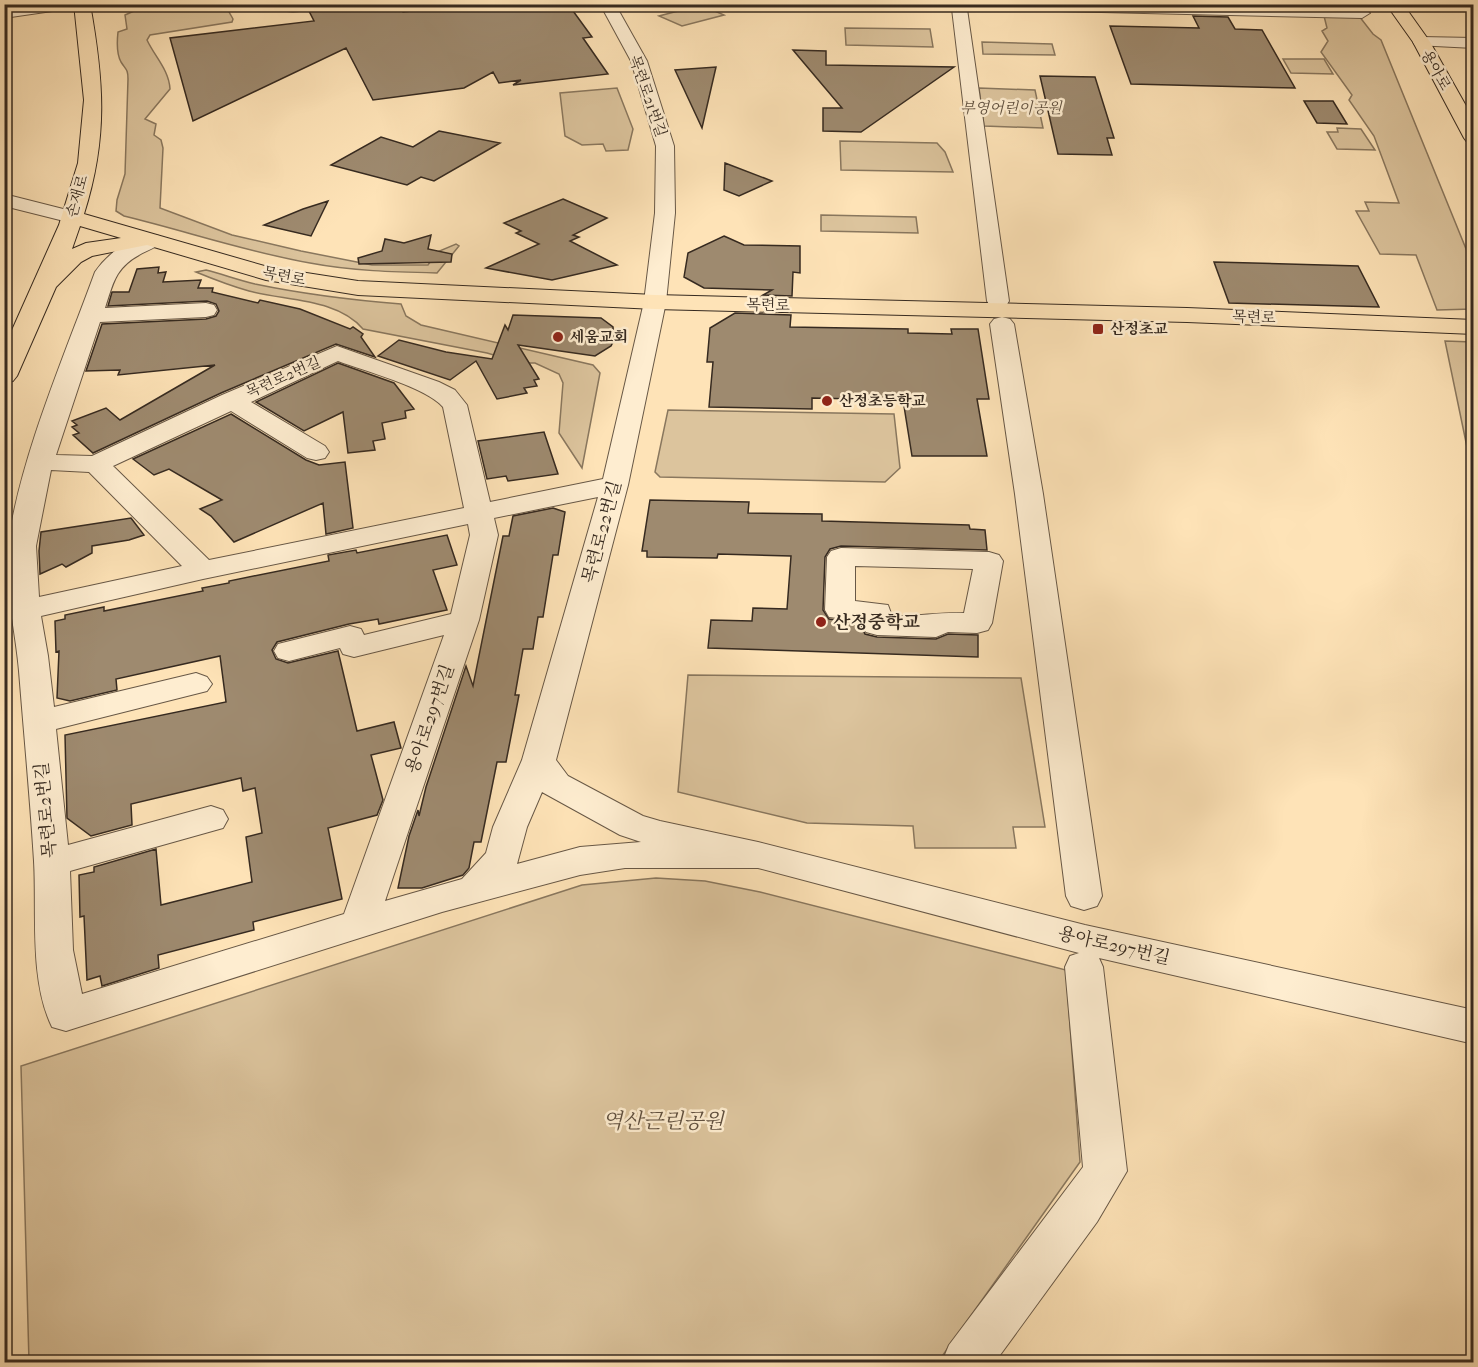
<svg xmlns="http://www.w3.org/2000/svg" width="1478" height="1367" font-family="'IM FELL French Canon','Noto Serif KR',serif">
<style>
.green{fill:#dcc49d;stroke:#89775e;stroke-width:1.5}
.building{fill:#9e8a6f;stroke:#362a20;stroke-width:1.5}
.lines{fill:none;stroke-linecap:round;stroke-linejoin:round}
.minor-casing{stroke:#685846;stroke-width:2}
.major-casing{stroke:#362a20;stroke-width:2}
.minor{fill:#feedd0;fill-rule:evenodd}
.major{fill:#fee3b7;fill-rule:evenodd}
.poi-dot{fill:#8f2418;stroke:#feedd0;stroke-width:2}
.labels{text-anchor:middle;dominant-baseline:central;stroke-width:5;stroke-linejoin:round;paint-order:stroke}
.far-street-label{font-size:15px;fill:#362a20;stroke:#feedd0}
.far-park-label{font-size:15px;font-style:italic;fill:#60503f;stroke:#feedd0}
.far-poi-label{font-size:15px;font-weight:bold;fill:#362a20;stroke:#feedd0;text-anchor:start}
.street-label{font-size:18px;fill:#362a20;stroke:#feedd0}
.poi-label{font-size:18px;font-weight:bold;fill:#362a20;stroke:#feedd0;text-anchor:start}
.near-park-label{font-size:21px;font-style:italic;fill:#60503f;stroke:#feedd0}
</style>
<rect width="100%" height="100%" fill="#fee3b7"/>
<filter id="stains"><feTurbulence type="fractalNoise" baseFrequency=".00333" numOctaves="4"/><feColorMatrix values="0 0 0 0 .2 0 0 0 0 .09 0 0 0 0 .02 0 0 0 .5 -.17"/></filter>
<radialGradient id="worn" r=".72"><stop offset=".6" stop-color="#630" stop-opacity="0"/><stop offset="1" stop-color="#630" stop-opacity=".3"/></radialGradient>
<path class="green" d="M178,5H225L233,19L232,22L150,35L147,40C155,57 169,70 170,89L145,119L156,124L154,135L161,140L163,148L160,208L232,235L301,251L372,265H428L437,252L456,244L459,246L437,273C394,272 352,271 310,263C247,252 186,231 124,216L116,211L117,200L125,174L128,79C128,69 126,70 121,62C116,53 117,41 118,32L127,29L125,15L134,11Z
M701,5L724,15L682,26L659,16Z
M1324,16H1359L1373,34L1381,40L1473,266V309L1437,310L1416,255L1380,254L1356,211H1369L1365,202L1399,203L1374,136L1349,100L1352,95L1321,52L1328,41L1322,31L1327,28Z
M845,28L930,29L933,47L846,45Z
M982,42L1052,44L1055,55L983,54Z
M1283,59H1324L1333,74L1291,73Z
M617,88L633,129L628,150L606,151L603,144L582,145L565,136L560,93Z
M979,88L1035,90L1043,128L984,126Z
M1337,128L1361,129L1375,150L1337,149L1327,132H1338Z
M840,141L937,143L945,152L953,172L841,170Z
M821,215L916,217L918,233L821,231Z
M206,270C222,274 238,280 255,284C303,294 351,300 401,304L406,316L421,325L593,365L600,373L582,468L559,433L563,383L559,374L535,363H521L487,353L363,329C337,298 285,301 249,291C231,286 213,279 196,272Z
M1445,341L1473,342V476Z
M668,410L894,414L900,468L885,482L660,477L655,472Z
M688,675L1021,678L1045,827H1013L1016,848H915L913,826L807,823L678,792Z
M656,878L705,881L760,892L1066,970L1080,1162L938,1362H29L21,1066L582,885Z"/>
<path class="building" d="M365,4H399L403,12L476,4H568L592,37L583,38L608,74L513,85L521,80L499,83L493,72L464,88L373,100L346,48L193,121L170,38L314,21L309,11Z
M1193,16L1228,17L1235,29L1262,30L1295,88L1131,84L1110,26L1199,28Z
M793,50L826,51V65L954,67L861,132L823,131V108H842Z
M716,67L702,128L675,70Z
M1040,76L1095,77L1114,138H1107L1112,155L1058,154Z
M1304,101H1333L1347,124L1317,123Z
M439,131L500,143L434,181L421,177L407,185L331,165L381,137L413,147Z
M725,163L772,181L739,196L724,190Z
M563,199L607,218L573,235L579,237L570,241L617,265L552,280L486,268L539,244L516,233L521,231L504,223Z
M328,201L311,236L264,225L303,209Z
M431,235L428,249L452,254L451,262L359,264L358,258L382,251L385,239L404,243Z
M724,236L744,245L800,246V273L793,272L792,296L763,295L772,290L704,288L684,277L688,253Z
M1214,262L1358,266L1379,307L1229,303Z
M159,267L158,273L166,272L163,282L201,280L198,288H213L212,292L258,303L260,300L300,309L350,329L353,327L363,334L361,337L375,357L336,344L221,393L93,453L73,435L79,433L72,427L77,425L72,421L106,408L120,420L215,365L118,375L120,370L86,371L102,324L206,319L216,316L219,311L216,304L207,301L108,306L112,292H129L137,269Z
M735,313L791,315L790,327L908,329V333L952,334L951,329H978L989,399H977L987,456H912L903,400L812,398V409L709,407L713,362H707L710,328Z
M513,315L601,318L613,327L614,340L611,346L595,356L518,345L539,379L534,380L537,386L524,388L527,393L497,399L476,361L450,380L378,356L399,340L446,352L492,359L505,325L508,330Z
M338,363L394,383L414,409L405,411L406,418L382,423L385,439L373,441L375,450L348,453L343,412L304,431L256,402Z
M231,414L306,460L319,465L345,462L353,528L326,534L323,503L234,542L211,516L200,509L222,500L169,469L154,475L133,459Z
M544,432L558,474L508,481L506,476L487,479L478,441Z
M650,500L749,502L748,513L822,514V521L969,525L970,529L985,530L987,550L841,546L830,549L825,557L823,610L829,619L860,623L865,634L877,637L936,639L948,634L978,635V657L708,648L711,620L752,621L753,608L787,609L791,556L718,554L717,558L647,557V551H642Z
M553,508L565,512L558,555H553L543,617H538L533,649H523L515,695H519L506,762H497L481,842H474L469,868L463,875L422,888H398L409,836L418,810L419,816L426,787L466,666L473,686L503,536H509L513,516Z
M131,518L144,535L129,540L92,546V553L66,567L62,564L40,574L39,551L41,532Z
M447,535L457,565L433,570L447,610L379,624L378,619L349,624L277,642L272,650L276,659L288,663L338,651L357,731L394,722L401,748L371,755L383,800L377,815L328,828L342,899L253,922L254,930L158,955L159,968L102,986L100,976L87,980L84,916L80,917L79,875L94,872V867L156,849L161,905L252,882L246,837L262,833L255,788L243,791L241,778L131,804L132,825L91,836L67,818L65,735L226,702L220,656L116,679L117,690L70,701L57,698L59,651L56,652L55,621L65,619V615L104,607V611L203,591L202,588L229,583V581L329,561L328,555L356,550L357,553Z"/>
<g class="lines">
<defs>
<path id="minor" d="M30,4H73L66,9L4,18V8Z
M281,4H319C311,11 292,13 282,10L279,7Z
M600,4H615L647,61L674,146L675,213L666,302L628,485L556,760L568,776L643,816L660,821L758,842L1085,925L1474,1010V1044L1099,958L1103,967L1127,1171L1097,1222L995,1362H942L949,1345L1083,1167L1065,967L1070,956L1079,953L758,868H625L580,875L442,912L66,1031L52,1027C29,980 37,912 34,861C30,797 24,734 19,671C16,632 3,583 8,544C21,455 64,357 95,272C107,254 137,230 159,236L163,240C157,248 147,250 139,255C115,268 113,284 105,308L206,303L214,305L217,310L214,315L206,317L100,322L56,455L92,456L222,395L337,346L439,382L455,390L467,405L490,502L603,479L644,302L655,213L656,146L631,61ZM338,361C364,371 426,387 443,407L464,508L209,560L113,466L231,411L307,458L316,460L325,458L329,452L325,446L251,402ZM51,470L89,472L182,566L39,597L36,546ZM598,497L522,760L493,827L486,853L462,879L385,901L479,620L498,535L494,518ZM468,524L470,535L451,614L364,635L361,629L350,626L278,644L274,651L278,658L289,661L340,648L343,654L354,657L444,635L344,914L82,994L73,950L70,871L223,828L228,819L223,810L211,806L68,845L56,729L207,691L212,684L207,677L196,673L54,707L48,656L41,616L203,579ZM542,792L620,835L641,842L580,847L517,864L527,827Z
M943,4H1187L1362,8L1370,13L1362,18L967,9L1009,301L1006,306L998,308L990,306L987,301L952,9Z
M1421,37L1474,38V48L1415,45L1413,42Z
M4,194L79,213L82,217L79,221L72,223L4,206Z
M1002,317L1010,319L1014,324L1043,494L1102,896L1097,906L1084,910L1071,906L1066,896L1015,494L990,324L994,319Z
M841,548L989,552L999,555L1003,561L992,623L988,630L977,633L948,632L936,637L877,635L866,632L862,621L829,617L825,610L827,557L831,551ZM855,566L973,569L964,613C938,612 917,617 892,616L888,605L855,601Z"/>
<path id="major" d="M74,4H90C104,82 108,138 84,214L268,267L358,281L655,295L1187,308L1474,320V334L1187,322L655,309L358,295L266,280L147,245L92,256L81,262L56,287L17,376L13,381L4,383V348L59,225L78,163L84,100ZM80,226L121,238L86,243L72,249Z
M1386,4H1403L1430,42L1474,120V144L1467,142L1464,138L1413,42Z"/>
</defs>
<use href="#minor" class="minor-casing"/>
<use href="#major" class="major-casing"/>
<use href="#minor" class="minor"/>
<use href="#major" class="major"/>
</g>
<g class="poi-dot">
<rect x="1092" y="323" width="12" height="12" rx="3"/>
<circle cx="558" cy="337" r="6"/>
<circle cx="827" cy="401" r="6"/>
<circle cx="821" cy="622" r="6"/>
</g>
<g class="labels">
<g class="far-street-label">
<text transform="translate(1436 70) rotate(61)">용아로</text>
<text transform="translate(648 96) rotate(71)">목련로21번길</text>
<text transform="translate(77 196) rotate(-74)">손재로</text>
<text transform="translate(284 276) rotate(11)">목련로</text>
<text transform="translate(768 305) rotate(1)">목련로</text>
<text transform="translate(1254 317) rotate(2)">목련로</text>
<text transform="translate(283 377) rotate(-24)">목련로2번길</text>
</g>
<g class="far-park-label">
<text x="1011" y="108">부영어린이공원</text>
</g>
<g class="far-poi-label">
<text x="1110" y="329">산정초교</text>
<text x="570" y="337">세움교회</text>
<text x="839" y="401">산정초등학교</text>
</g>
<g class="street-label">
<text transform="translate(602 532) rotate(-75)">목련로22번길</text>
<text transform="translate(430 719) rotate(-71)">용아로297번길</text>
<text transform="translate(46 810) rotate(-95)">목련로2번길</text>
<text transform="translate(1114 946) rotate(13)">용아로297번길</text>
</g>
<g class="poi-label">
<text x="833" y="622">산정중학교</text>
</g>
<g class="near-park-label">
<text x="663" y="1121">역산근린공원</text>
</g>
</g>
<rect width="1478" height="1367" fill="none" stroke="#fee3b7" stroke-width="24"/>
<rect x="6" y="6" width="1466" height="1355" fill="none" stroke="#362a20" stroke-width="3"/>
<rect x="12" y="12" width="1454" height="1343" fill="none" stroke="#362a20" stroke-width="1.5"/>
<rect width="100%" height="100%" filter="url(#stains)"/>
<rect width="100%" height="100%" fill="url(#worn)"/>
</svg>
